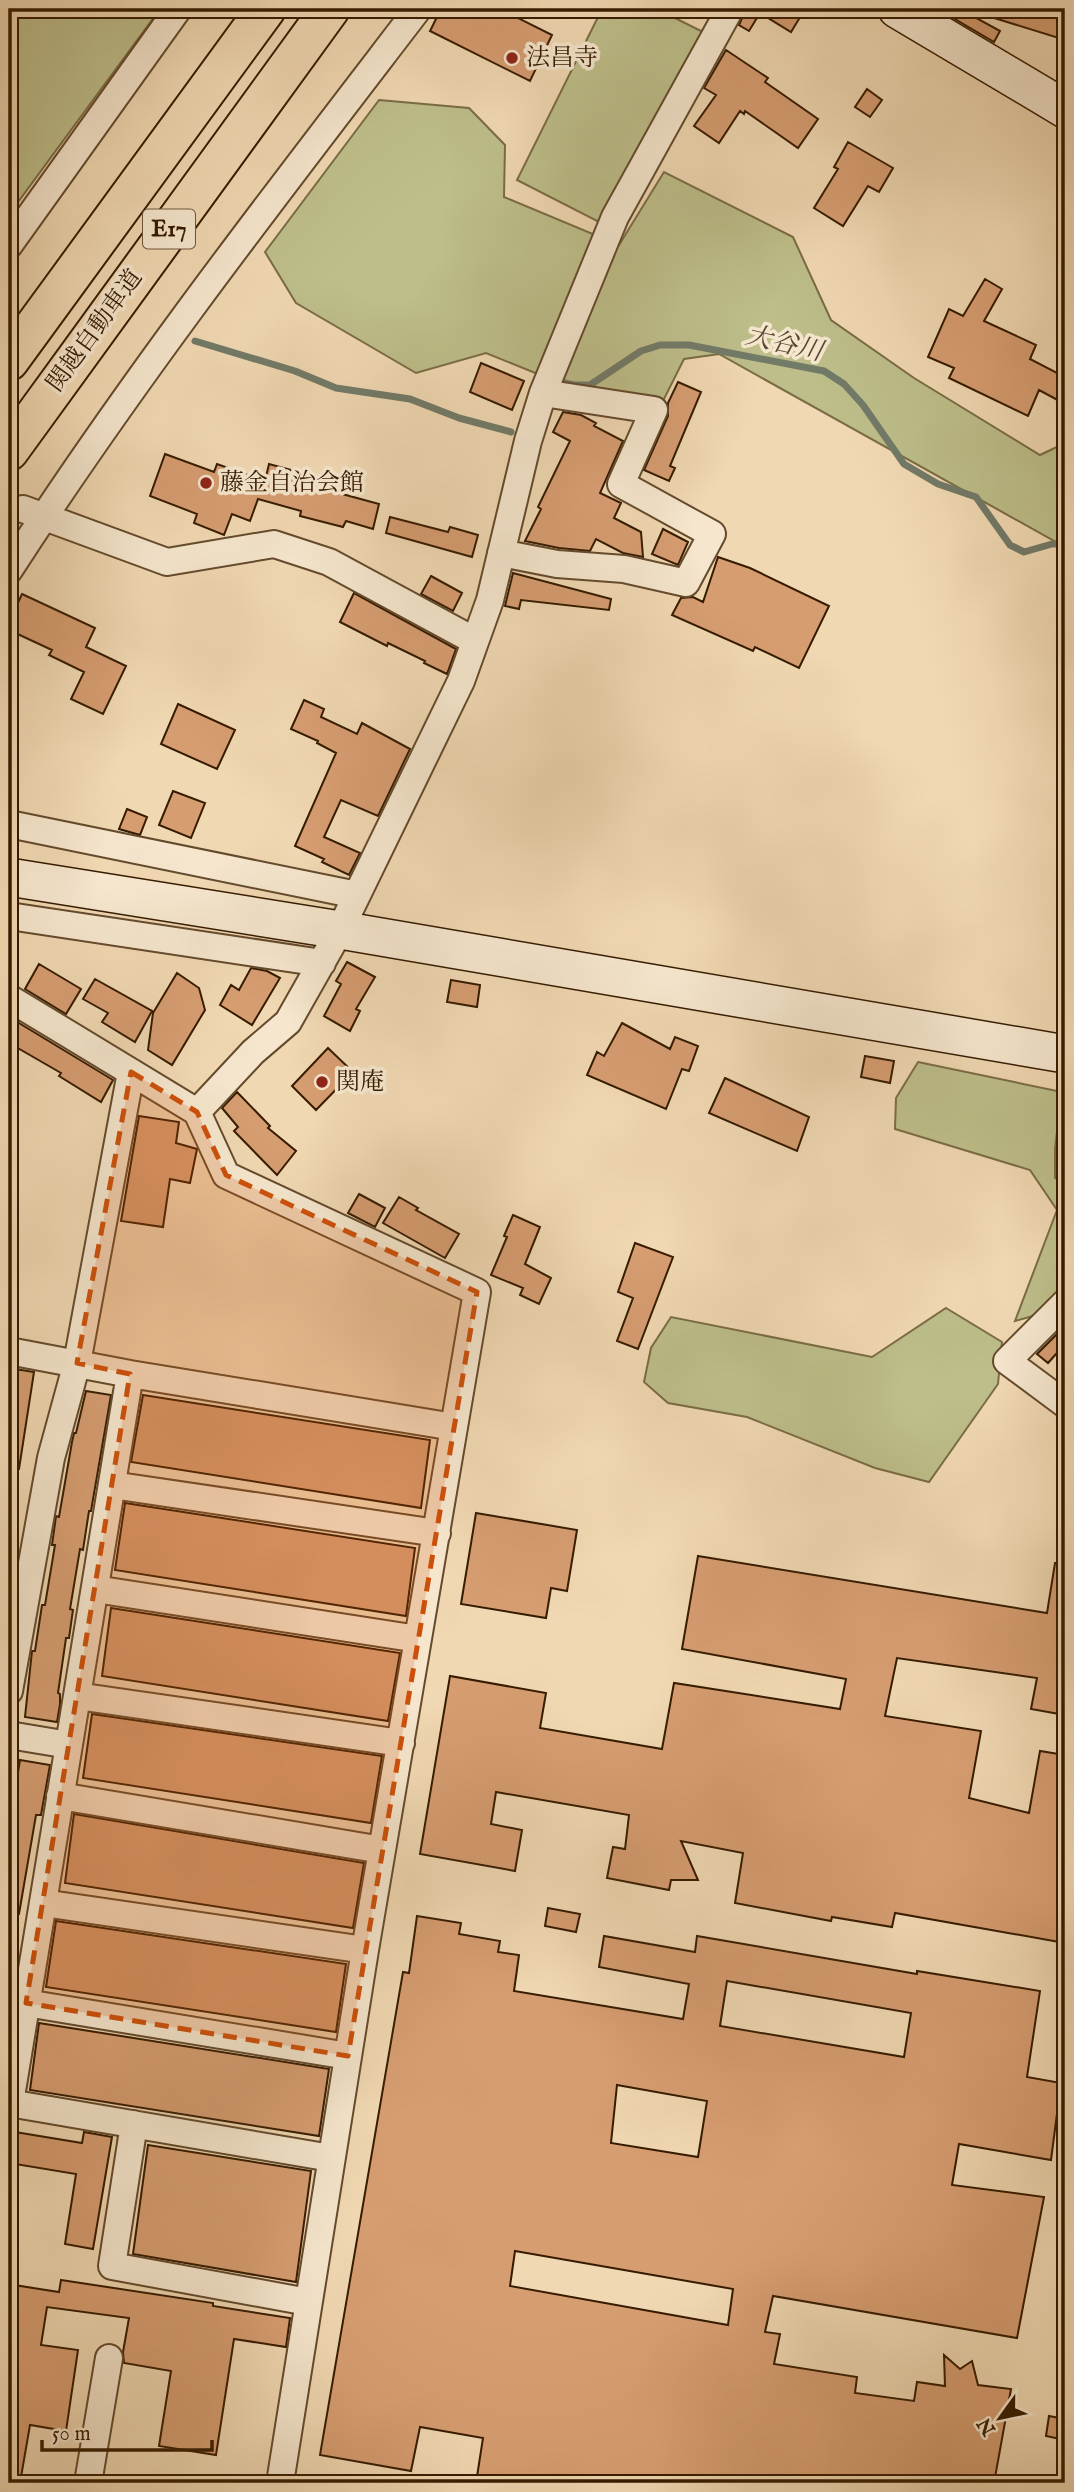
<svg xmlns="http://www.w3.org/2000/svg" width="1074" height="2492" font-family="'IM FELL English','Noto Serif JP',serif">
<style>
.green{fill:#bdbe8a;stroke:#7a6c45;stroke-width:2}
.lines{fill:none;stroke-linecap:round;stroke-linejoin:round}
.stream{stroke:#727a68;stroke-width:7}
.building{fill:#d69d71;stroke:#361b00;stroke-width:2;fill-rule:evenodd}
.street-casing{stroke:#644a2c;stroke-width:30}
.secondary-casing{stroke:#361b00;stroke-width:40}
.highway-casing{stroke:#361b00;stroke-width:42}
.street{stroke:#f5e6cd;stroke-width:26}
.secondary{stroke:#f5e6cd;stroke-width:37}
.highway{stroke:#f0d8b2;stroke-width:38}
.marked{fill:#cd500a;fill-opacity:0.2;stroke:#cd500a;stroke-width:5;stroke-dasharray:14 9;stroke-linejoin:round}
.poi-dot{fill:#8f2418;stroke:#f5e6cd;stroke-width:2.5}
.labels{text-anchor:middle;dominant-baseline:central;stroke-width:7;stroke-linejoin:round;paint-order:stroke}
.shield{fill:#f5e6cd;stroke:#6f583e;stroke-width:2}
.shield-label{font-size:23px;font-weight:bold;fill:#361b00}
.poi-label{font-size:24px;fill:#361b00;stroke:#f5e6cd;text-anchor:start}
.street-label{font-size:24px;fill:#361b00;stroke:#f5e6cd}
.water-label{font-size:26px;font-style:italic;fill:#544a34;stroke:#f5e6cd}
</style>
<rect width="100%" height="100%" fill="#f0d8b2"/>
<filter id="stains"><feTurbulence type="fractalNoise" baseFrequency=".00286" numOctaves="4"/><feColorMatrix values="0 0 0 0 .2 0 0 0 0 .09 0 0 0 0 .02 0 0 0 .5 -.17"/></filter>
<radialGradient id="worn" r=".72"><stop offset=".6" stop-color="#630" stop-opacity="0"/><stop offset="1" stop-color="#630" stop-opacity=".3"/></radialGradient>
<path class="green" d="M9,9H160L18,202L9,195Z
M602,9H657L703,32L599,222L517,180Z
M379,100L469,108L505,145L504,197L619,245L664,172L793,237L831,320L914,378L1040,455L1065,443V547L719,354L684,359L663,401L577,390L486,353L416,373L296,303L265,252Z
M918,1062L1062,1092L1055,1148V1178L1065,1183V1288L1040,1314L1015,1321L1057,1210L1030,1170L895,1129L896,1098Z
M946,1308L1002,1342L998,1384L929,1482L875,1468L747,1417L668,1403L644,1382L651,1348L671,1317L872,1357Z"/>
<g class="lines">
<path class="stream" d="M195,341L295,371L336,388L410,399L459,418L511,432
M556,381L574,385H590L641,351L660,345H689L824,371L844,384L863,405L904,464L938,484L976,497L1010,545L1024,552L1052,544H1065"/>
</g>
<path class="building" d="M441,9H500L552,35L530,81L430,31Z
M746,9H805L791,32L760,13L749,31L739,25Z
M938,9H960L1000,31L994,42Z
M978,9H1065V40L978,13Z
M726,50L768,78L765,82L818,119L798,148L745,111L744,114L740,111L719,143L694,126L716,95L704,88Z
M867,89L882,100L870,117L855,107Z
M848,142L893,168L879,192L868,186L843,226L814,208L838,169L834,167Z
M985,279L1002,289L984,321L1036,345L1030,359L1065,377V404L1039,390L1028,416L949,378L954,368L928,357L949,309L963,316Z
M481,363L524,381L512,410L470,392Z
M678,382L701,392L670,466L675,468L669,481L644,470L668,416V403Z
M563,412L581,415L596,423L594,426L623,441L600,493L621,503L614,518L641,532L643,557L623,553L596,539L590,551L559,548L525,541L541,509L538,507L570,441L553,432Z
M165,454L214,472L217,464L265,481L269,464L313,476L312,482L321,484L320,488L379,504L373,529L346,521L343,527L300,516L301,511L258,499L250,521L232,514L224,535L194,523L197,514L150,496Z
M390,517L448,532L450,527L478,535L472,557L386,533Z
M663,529L688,542L678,565L652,554Z
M718,557L750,568L829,606L799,668L755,647L753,651L672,615L681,598L693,597L703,602Z
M513,573L611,599L609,610L521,600L519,609L505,606Z
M431,576L462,593L453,611L421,594Z
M354,593L456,649L447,674L424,663L425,661L388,643L387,646L340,622Z
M22,594L95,628L86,647L126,666L103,714L71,699L84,672L49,655L52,650L9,630V622Z
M304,700L324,709L321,717L357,734L362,723L410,749L378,816L341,800L324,837L360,853L349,875L322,862L324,859L295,846L336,753L317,743L318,741L291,729Z
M178,704L235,730L217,769L161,744Z
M173,791L205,803L191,838L159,825Z
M127,809L147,817L140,835L119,829Z
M347,962L375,977L356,1009L360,1011L350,1031L324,1016L341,984L336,981Z
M39,964L81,989L66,1014L25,989Z
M251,968L267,971L280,978L252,1025L220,1005L231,985L239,990Z
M177,973L199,988L205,1010L172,1065L148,1050L153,1013Z
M95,979L152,1011L135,1042L102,1022L108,1013L83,999Z
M451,980L480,985L477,1007L447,1002Z
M9,1017L113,1080L101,1102L59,1076L61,1073L9,1043Z
M622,1023L670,1049L675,1037L698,1046L689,1071L682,1069L666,1109L587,1075L597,1052L604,1056Z
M328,1048L353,1072L316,1110L292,1086Z
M865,1056L894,1061L890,1083L861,1077Z
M725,1078L809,1117L797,1151L709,1113Z
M237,1092L270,1126L268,1128L296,1151L277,1175L234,1131L238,1127L222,1108Z
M139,1116L179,1122L176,1143L197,1149L190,1183L170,1179L163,1227L121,1221Z
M359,1194L385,1208L375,1227L348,1213Z
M399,1197L418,1208L416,1210L459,1234L445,1258L383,1223Z
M513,1215L540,1227L525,1264L551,1278L539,1304L520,1295L523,1288L491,1275L507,1237L504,1236Z
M635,1243L673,1257L638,1349L617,1341L633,1298L618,1292Z
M1060,1331L1065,1336V1344L1048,1363L1037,1354Z
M9,1368L34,1372L19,1469L9,1468Z
M86,1391L111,1395L91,1511H89L83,1550L80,1549L70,1609L73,1610L69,1638H66L58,1693L60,1694V1704L57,1722L25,1717L32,1651H35L42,1605H45L55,1545H52L56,1516L59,1517L72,1442L74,1433H76Z
M143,1395L430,1440L421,1508L131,1462Z
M125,1503L415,1548L406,1616L115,1570Z
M476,1513L577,1530L567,1591L551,1588L546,1618L461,1604Z
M698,1556L1047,1613L1055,1563H1065V1715L1031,1709L1037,1678L897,1658L885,1716L981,1731L969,1798L1029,1813L1040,1751L1065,1755V1943L895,1913L892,1927L832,1917L831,1921L735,1903L743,1853L681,1841L698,1880H671L669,1890L607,1878L613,1847L625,1849L629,1815L496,1792L491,1824L522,1830L515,1871L420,1854L450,1676L546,1693L540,1728L662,1749L674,1683L840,1709L846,1679L682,1649Z
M111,1608L400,1653L388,1721L102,1676Z
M92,1714L382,1756L371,1823L83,1778Z
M20,1760L50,1765L41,1815H36L19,1914L9,1913V1827Z
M74,1814L364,1863L353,1928L65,1883Z
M548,1908L580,1914L576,1932L545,1926Z
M417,1916L461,1923L459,1934L500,1941L498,1952L519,1955L514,1991L683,2019L689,1984L599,1967L604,1936L695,1952L697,1936L917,1974V1971L1040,1991L1027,2077L1061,2083L1051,2160L959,2144L952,2185L1044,2197L1017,2338L773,2296L765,2332L780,2334L774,2364L857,2377L855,2393L914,2401L917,2382L945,2386L944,2355L960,2369L972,2361L978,2385L1011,2389L994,2483H476L483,2438L420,2427L411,2471L320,2455L403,1972L409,1973ZM727,1981L911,2013L904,2057L720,2026ZM617,2085L707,2101L698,2157L611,2143ZM515,2251L733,2289L728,2325L510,2286Z
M56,1921L346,1964L336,2032L46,1987Z
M39,2023L329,2069L319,2136L30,2090Z
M9,2131L82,2143L84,2132L112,2137L93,2249L65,2244L76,2174L9,2163Z
M148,2145L311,2171L296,2282L133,2254Z
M61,2280L213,2303V2306L290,2318L286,2347L234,2339L216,2455L159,2446L171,2371L124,2363L123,2352L129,2318L47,2307L41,2345L78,2350L66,2431L30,2425L20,2483H9V2346L16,2303H11L14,2285L59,2292Z
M1049,2416L1065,2419V2440L1046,2436Z"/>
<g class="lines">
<defs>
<path id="street" d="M9,245L178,9
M23,509L167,562L274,544L329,562L475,641
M501,553L557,564L624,569L686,583L712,534L621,484L654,410L543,393
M9,570C135,375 277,193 418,9
M9,824L357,895
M9,916L322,963
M9,998L197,1112
M1065,1303L1007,1361L1065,1404
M9,1351L130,1374L454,1427
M112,1485L437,1533
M95,1589L418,1639
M9,1691L51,1458L77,1363L131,1072
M77,1696L401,1743
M9,1735L69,1745
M60,1796L382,1850
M43,1903L365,1950
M26,2003L348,2056
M9,2103L331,2158
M10,2103L130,1374
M134,2124L112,2266L308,2302
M88,2483L109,2358
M280,2483L365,1950L477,1292L226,1175L197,1112L253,1052L288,1022L340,930L461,681L490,600L528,441L543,393L615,217L730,9"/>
<path id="secondary" d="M897,9L1065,109
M9,877L340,930L1065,1054"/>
<path id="highway" d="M9,361L266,9
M9,451L330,9"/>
</defs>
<use href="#street" class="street-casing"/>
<use href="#secondary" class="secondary-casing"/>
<use href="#highway" class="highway-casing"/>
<use href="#street" class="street"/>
<use href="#secondary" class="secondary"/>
<use href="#highway" class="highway"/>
</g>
<path class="marked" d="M131,1072L197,1112L226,1175L477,1292L348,2056L26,2003L130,1374L77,1363Z"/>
<g class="poi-dot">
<circle cx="512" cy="58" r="7"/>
<circle cx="206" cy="483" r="7"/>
<circle cx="322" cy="1082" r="7"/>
</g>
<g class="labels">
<rect class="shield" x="143" y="209.5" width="52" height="39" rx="5"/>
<g class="shield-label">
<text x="169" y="229">E17</text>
</g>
<g class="poi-label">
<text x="526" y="58">法昌寺</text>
<text x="220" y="483">藤金自治会館</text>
<text x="336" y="1082">関庵</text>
</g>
<g class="street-label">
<text transform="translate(95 331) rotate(-54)">関越自動車道</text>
</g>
<g class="water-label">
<text transform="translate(784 344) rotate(13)">大谷川</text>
</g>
</g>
<rect width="1074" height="2492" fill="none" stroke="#f0d8b2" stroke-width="35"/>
<rect x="10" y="10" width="1053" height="2471" fill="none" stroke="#361b00" stroke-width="3.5"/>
<rect x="18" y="18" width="1039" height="2457" fill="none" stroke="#361b00" stroke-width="2"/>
<g transform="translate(1000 2418) rotate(237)" stroke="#f5e6cd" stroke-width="5" paint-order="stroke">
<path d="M0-5L12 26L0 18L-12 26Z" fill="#361b00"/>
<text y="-10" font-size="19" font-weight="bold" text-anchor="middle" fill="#361b00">N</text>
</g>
<path d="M42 2440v10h170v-10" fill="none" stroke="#361b00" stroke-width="3.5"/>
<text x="52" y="2440" font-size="21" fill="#361b00" stroke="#f5e6cd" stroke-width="5" paint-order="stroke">50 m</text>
<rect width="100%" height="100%" filter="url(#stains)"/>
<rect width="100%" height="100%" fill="url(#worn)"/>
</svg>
